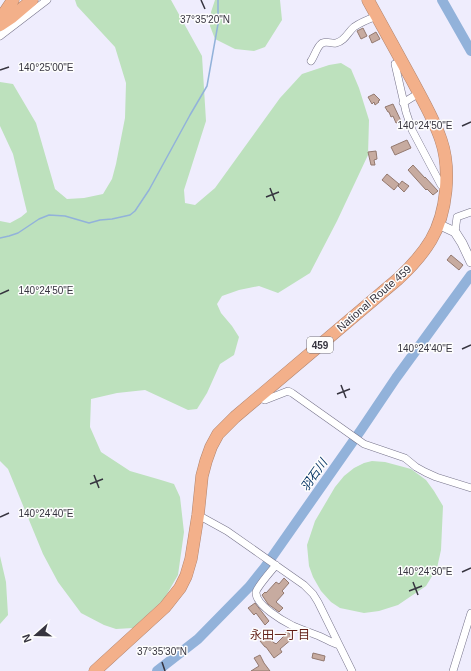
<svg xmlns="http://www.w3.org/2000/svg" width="471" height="671" font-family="Arial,'Noto Sans JP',sans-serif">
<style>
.green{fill:#bde1bd}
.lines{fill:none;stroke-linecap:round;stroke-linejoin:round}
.stream{stroke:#92b2da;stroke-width:1.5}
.river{stroke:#92b2da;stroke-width:10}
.building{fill:#c7aba0;stroke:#93796f}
.street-casing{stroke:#77748b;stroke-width:8}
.secondary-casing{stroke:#77748b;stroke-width:10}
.highway-casing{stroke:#b18570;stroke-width:13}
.street{stroke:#fff;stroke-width:7}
.secondary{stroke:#fff;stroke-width:9}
.highway{stroke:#f3b08a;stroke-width:12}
.ticks{fill:none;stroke:#36343f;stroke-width:1.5}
.labels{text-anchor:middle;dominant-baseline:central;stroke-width:3;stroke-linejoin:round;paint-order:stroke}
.shield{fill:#fdfdfd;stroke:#727078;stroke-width:1}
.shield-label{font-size:10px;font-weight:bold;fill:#36343f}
.street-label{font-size:11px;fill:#36343f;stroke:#fdfdfd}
.water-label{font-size:12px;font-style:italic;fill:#093667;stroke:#fdfdfd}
.neighbourhood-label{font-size:12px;fill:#621e16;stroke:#fdfdfd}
.ticks-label{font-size:10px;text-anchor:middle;fill:#36343f;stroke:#fdfdfd;stroke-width:3;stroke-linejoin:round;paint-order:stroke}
</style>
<rect width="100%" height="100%" fill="#efedfd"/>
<path class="green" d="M75,0H171L202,56L206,121L184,190L185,203L195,205L215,188L280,98L302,74L329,65L341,63L351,69L359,88L369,120L368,155L337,221L310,273L278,293L259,286L239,290L222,296L217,304L221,313L232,326L239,337L234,355L220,364L207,393L197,409L188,410L145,390L117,393L91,399L90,427L101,452L130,471L161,480L174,484L180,497L184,532L178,575L164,599L133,628L116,629L104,625L81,613L58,582L43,554L8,469L0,461V221L10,223L21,217L27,212L13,154L0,126V82L13,84L36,123L55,189L67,199L84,198L103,194L112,179L116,164L125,118L126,83L115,47L77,6Z
M215,0H280L282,20L265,47L254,51L235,49L215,39L210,26L211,12Z
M372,461L385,462L411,469L426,480L434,491L443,506L441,550L437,568L426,586L398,605L379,611L364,613L340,608L331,602L321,591L313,577L309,566L307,545L315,521L335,487L344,476L354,468L364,463Z
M0,556L6,582L8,615L0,624Z"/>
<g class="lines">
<path class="stream" d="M0,238L9,236L18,233L39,219L49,215L65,216L89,223L100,220L112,219L130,215L135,211L149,190L190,115L207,86L218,24V0"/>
<path class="river" d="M442,0L471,51
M157,671L198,639L249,587L265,567L361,430L396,378L471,275"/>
</g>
<path class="building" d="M363,28L367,36L361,39L357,31Z
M376,32L380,39L372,43L369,36Z
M374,94L380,100L378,101L379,102L375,105L374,102L372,104L368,97Z
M393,104L401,121L396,123L393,116L391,117L389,112H388L385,107Z
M407,140L411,148L395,155L391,147Z
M376,151L377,159L374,160L375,165H371L368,152Z
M413,165L425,178V177L438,191L433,195L427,189L426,190L408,170Z
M387,174L399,184L394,190L382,180Z
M402,181L409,186L404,192L398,186Z
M451,255L463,265L459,270L447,260Z
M284,578L289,583L282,591L284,593L276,602L283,608L279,612L268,604L262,595L265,592L266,593L276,582L279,584Z
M255,603L269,621L265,625L256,613L254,615L248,608Z
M287,631L293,638L280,649L282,652L274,658L266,647H265L260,641L267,635L274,643H275L276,644L284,636L283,635Z
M313,653L325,656L324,661L312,658Z
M260,655L264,663L270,671H251L259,666L254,658Z"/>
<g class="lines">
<defs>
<path id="street" d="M0,36L47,0
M311,61C314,57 317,47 321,44C325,40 331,44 336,43C345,41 348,32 354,27C361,22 369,19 377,16
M395,64L406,112L412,130L441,185
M403,103L419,93
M455,232L457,217L471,212
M258,397L265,400L288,391L292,393L364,444L405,458L416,467L425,472L436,477L471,488
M198,515L227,531L304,585L313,594L318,602L352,671
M276,565C272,570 257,587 256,592C255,605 283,621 293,626C302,630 311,633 319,636C326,639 332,643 339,645
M453,671L471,613"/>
<path id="secondary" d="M438,224L455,232L462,243L471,262"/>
<path id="highway" d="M0,17L5,12L13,0
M0,25L12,17L32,0
M95,671L165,607L180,588L186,576L191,559L198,515L202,476L206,461L211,447L218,434L235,417L398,279C411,267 422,255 431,240C447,213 451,169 441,140C434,119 422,99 412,80C397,53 383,27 368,0"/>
</defs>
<use href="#street" class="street-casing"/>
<use href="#secondary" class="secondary-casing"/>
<use href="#highway" class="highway-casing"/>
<use href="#street" class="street"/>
<use href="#secondary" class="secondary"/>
<use href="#highway" class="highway"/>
</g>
<path class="ticks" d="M201,0L205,9M0,70L9,67M462,126L471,122M270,188L275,201M266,197L279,192M0,294L9,290M462,349L471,345M341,385L346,398M337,394L350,389M94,475L99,488M90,484L103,479M0,517L9,513M462,572L471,568M413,582L418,595M409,591L422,586M162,662L165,671"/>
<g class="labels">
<rect class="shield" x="307" y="337" width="26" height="16" rx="3"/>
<g class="shield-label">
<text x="320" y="345">459</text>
</g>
<g class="street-label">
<text transform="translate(374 298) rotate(-41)">National Route 459</text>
</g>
<g class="water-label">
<text transform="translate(314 475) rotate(-55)">羽石川</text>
</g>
<g class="neighbourhood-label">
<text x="280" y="635">永田一丁目</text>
</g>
</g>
<g class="ticks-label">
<text x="205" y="23">37°35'20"N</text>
<text x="46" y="71">140°25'00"E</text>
<text x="425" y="129">140°24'50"E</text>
<text x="46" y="294">140°24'50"E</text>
<text x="425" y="352">140°24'40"E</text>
<text x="46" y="517">140°24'40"E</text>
<text x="425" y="575">140°24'30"E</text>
<text x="162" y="655">37°35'30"N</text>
</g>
<g transform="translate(36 635) rotate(250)" stroke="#fdfdfd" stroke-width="3" paint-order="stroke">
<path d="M0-3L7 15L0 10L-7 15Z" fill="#36343f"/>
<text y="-6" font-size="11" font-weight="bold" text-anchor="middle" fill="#36343f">N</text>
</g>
</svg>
